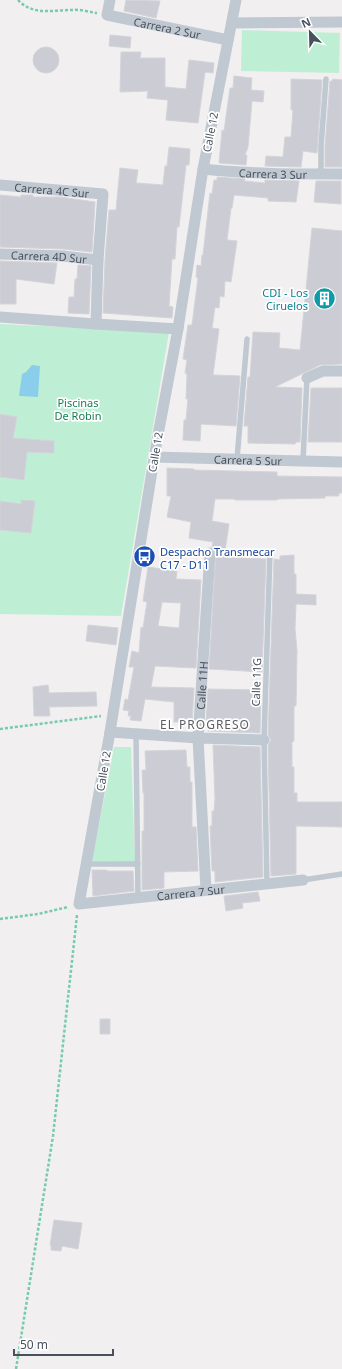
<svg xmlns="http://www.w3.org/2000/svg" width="342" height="1369" font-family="'Noto Sans',sans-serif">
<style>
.green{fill:#beefd5}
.water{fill:#8bceeb}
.building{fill:#cccdd4;stroke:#d3d4da;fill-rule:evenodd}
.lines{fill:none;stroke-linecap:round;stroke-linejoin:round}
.path{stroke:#76ccaa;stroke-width:2.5;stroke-dasharray:3 2;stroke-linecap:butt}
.lane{stroke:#c0c8d1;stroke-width:5.5}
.street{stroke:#c0c8d1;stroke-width:11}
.labels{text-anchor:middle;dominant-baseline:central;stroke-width:3.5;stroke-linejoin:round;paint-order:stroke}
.street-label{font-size:11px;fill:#47505c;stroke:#fff}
.culture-label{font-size:11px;fill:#0d838f;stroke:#fff;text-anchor:end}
.park-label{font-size:11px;fill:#187d54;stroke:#fff}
.transit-label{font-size:11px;fill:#164399;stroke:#fff;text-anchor:start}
.neighbourhood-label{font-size:12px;letter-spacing:1px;fill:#5c5e64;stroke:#fff}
</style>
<rect width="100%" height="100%" fill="#f1efef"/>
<path class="green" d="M242,30L340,33L339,73L241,71Z
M0,324L169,332L121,616L0,614Z
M114,747H131L135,862L92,861Z"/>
<path class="water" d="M32,365L40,366L38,397L19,396L22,374L26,372Z"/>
<path class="building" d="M126,0L160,1L156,18L124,11Z
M110,35L131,37L130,48L109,46Z
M33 60a13 13 0 1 1 26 0a13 13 0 1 1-26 0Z
M121,52H141L140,58H165V87L186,89L189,60L214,63L213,73L205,72L198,123L166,120L168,100L147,98L148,91L120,92Z
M234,76L252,78L251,90L264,91L263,102L252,101L248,147L245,155H247L246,165L219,163L222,130L224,131L230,88H233Z
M291,79L322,80L317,153L303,151L301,167L265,166L266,156L283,157L285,137H291L293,110H291Z
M333,79L342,80V167H325V146L330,81H332Z
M169,147L190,149L189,165H186L179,227H177L175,259H172L169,306L173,307L172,318L103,313L105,260L109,210H116L120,168L138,170L136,183L163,185L165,166H167Z
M217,177L245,179L244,181L265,183V180L299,181L296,202L268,201V198L234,195L232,208H231L227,240L237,241L231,282L225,281L224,297L220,296L219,308L215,307L212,328L219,329L213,375L240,376L236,426L201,424L200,441L183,440L184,420H186L188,399H186L187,374L185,373L187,360L183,359L188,325H192L198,278L196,277L197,265L201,266L202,255H203L210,193L212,194L214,180H217Z
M316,181H341V204L314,202Z
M0,195L21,197V195H33V197H60L95,202L92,252L63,249L0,247Z
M312,228L342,231V364L320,365L275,387L302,388L300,442H296L295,444L248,443V426H244L248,377H250L253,332L280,333L279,348L300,350Z
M0,261L57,263L54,284L16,279V304H0Z
M78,265L91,266L89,314L68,313L69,297H74L75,279H77Z
M311,388H342V442H308Z
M0,414L17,417L13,438L54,441V453L27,452L24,480L0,477Z
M167,468L194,469V470L277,472V476L342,477V493H339V496H325V498L277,499V500H235V499H215L212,521L229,524L225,551L245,552L244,558L266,559L262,672L209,669L216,550L212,547L213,542L189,538L191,522L167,517L171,496H167Z
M21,500L35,501L31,533L0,530V501L21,504Z
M294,555V574H296V594L316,595V605L296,604L295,628L297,651L296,706H294V741L292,742V767H294V793H297V802H342V827L296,826V874L271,876L268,745L271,740L268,735L274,559L280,560V556Z
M148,567L177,571L176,579L201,580L196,668L155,666L151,687L194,688L192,722H174V702L145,699L141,721L130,720L131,716H128L129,711L123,710L125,699L128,700L134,667H129L132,651L139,653L141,627L143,628L147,602L143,601ZM162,602L181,603L179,628L158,626Z
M88,625L118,628L116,645L86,641Z
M48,685L49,693L96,692L97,706L49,707L50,716H34L33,687Z
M208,689L261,690L260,733L208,731L209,723H206Z
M213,745L260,747L263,877L215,882V871H212L210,826H212V811H214L215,799Z
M186,750L187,767H190V782H192V827H196L198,871L164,872V888L142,890V831H144V793H143L142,770H146L145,751Z
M92,870H107V871H133L134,891L93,896Z
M258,892L260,901L242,903L243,908L226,911L224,896Z
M100,1019H110V1034H100Z
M54,1220L82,1223L78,1249L62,1246L61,1251L51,1250V1245H50Z"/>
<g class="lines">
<path class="path" d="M18,0C33,16 53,10 72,10C80,9 89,12 97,13
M0,729L101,716
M0,919L38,914L68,907
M16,1369L53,1136L77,915"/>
<path class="lane" d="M321,174V146L326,79
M237,459L247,339
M303,460L307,378
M136,734L138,898
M87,864H138
M303,880L342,874
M267,884L264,740L270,552"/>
<g class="street">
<path id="s1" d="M110,0L107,15L228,40"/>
<path id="s2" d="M236,0L203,169L178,329L157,440L110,732L79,904L303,880"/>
<path d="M232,23L342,22"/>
<path id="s3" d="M203,169C249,174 296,174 342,174"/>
<path id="s4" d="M0,185L103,194L98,260L96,324"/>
<path id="s5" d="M0,254L63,256L98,260"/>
<path d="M0,317L96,324L178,329"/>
<path d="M307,378L323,371H342"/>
<path id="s6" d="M154,457L342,462"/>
<path d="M110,732L198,738L264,740"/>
<path id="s7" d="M206,890L198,738L210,553"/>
</g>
</g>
<defs>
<symbol id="building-disc" viewBox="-11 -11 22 22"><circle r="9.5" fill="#0f9aa8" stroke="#fff"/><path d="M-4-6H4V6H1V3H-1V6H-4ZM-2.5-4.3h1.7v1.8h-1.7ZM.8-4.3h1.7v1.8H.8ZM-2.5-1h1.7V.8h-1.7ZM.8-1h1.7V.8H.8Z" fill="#fff"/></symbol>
<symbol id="bus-disc" viewBox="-11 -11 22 22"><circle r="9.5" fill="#1a4fb4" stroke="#fff"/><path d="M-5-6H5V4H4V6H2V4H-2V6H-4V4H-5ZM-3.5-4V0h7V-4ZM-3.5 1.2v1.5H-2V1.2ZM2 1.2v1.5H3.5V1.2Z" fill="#fff"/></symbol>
</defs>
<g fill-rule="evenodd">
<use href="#building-disc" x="312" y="286" width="25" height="25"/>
<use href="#bus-disc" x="132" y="544" width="25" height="25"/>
</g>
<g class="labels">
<g class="street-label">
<text stroke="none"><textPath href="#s1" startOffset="77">Carrera 2 Sur</textPath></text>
<text transform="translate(210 132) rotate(-79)">Calle 12</text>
<text stroke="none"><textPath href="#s3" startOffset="70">Carrera 3 Sur</textPath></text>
<text stroke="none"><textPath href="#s4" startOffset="52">Carrera 4C Sur</textPath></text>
<text stroke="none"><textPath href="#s5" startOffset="49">Carrera 4D Sur</textPath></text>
<text transform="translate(155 452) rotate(-80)">Calle 12</text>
<text stroke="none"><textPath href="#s6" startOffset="94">Carrera 5 Sur</textPath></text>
<text transform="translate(256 682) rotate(-88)">Calle 11G</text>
<text stroke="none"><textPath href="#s7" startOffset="205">Calle 11H</textPath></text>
<text transform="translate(103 771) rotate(-80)">Calle 12</text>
<text stroke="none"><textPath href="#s2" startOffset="1030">Carrera 7 Sur</textPath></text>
</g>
<g class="culture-label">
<text x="308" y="292">CDI - Los<tspan x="308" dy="13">Ciruelos</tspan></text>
</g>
<g class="park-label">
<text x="78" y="402">Piscinas<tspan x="78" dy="13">De Robin</tspan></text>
</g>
<g class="transit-label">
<text x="160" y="551">Despacho Transmecar<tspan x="160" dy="13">C17 - D11</tspan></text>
</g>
<g class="neighbourhood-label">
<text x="205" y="724">EL PROGRESO</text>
</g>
</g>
<g transform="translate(310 32) rotate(337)" stroke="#ffffff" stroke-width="3" paint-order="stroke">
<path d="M0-3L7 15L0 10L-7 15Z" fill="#47505c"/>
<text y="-6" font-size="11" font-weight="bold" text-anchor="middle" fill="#47505c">N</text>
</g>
<path d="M14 1349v6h99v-6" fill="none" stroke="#47505c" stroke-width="2"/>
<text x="20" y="1349" font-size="12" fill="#47505c" stroke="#ffffff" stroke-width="3" paint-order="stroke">50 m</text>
</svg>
